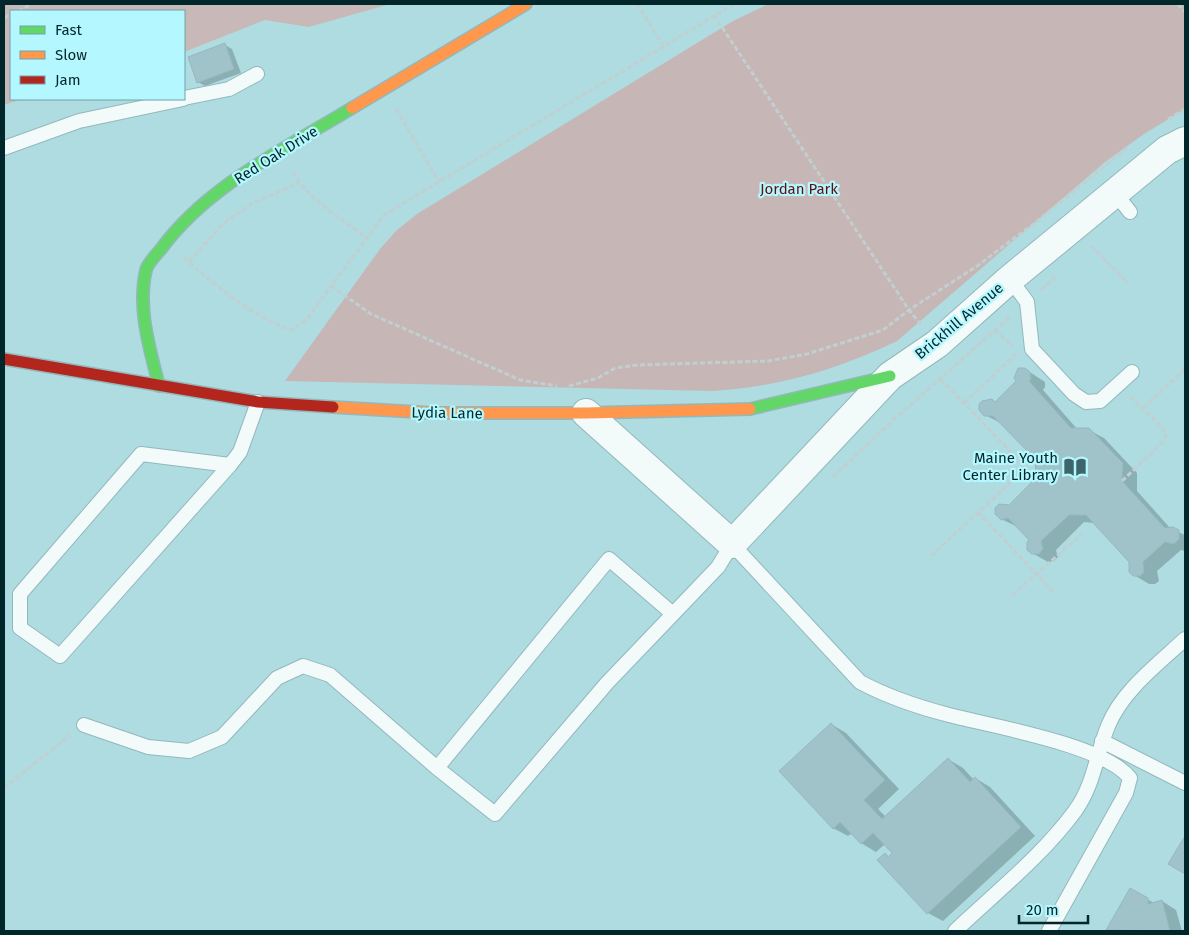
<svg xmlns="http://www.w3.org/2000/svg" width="1189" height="935" font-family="'Fira Sans',sans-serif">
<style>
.green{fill:#c6b6b5}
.forest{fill:#c8b8b7}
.shadow{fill:#0003}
.building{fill:#a0c3ca;stroke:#96b8bf}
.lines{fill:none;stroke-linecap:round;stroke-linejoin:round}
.lane-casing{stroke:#93b8bc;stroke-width:16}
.street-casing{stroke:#93b8bc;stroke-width:30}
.fast-casing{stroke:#93b8bc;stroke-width:14}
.slow-casing{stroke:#93b8bc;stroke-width:14}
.jam-casing{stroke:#93b8bc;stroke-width:14}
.path{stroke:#c1cfd1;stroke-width:3;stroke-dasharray:5 2.5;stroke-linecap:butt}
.lane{stroke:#f3fafa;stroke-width:14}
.street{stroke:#f3fafa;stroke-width:28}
.fast{stroke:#63d668;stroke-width:11}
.slow{stroke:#ff974d;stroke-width:11}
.jam{stroke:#b3261e;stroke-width:11}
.labels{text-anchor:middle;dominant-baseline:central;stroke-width:4.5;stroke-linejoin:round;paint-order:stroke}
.street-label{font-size:15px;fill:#01272a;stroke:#b5f7fe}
.park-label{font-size:15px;fill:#5e0f12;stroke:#b5f7fe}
.poi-label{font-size:15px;fill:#01272a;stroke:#b5f7fe;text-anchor:end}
</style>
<rect width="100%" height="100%" fill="#aedce0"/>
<path class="green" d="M768,4H1185V109L1144,134L1105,162L897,341C837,370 778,387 711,391L285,381L380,249L396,231L417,214L733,21Z"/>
<path class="forest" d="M4,4H390L309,27L265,20L184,52V11H11V99H22L4,105Z"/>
<path class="shadow" d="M225,45L232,49L241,73L205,86L198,82Z
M1025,369L1045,382V387L1043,390L1078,430H1089L1104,438L1137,473V491L1171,529L1185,535V551L1181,550L1157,571L1159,581L1155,584H1149L1134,575L1130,561L1094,523L1084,522L1056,550L1058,557L1054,561L1048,562L1032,553L1030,539L1018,527L1001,519L1009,506L1037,480V460L1003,424L985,415L1018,382Z
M831,724L846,733L899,789L878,809L886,817L948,759L963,768L974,780L975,778L990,787L1035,836L943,921L928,913L885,854L890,857L894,853L885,844L876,852L861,843L852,833L848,836L833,828Z
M1131,890L1154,903L1162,901L1176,910L1182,931L1107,930Z"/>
<path class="building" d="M225,43L234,69L197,83L188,57Z
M1018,368H1025L1030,372L1031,379L1029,381L1071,428H1089L1123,463L1122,481L1165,528L1173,527L1179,530V539L1174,544L1165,542L1143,562L1144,572L1140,576H1133L1129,572V562L1086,515H1069L1041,541L1043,549L1039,554H1032L1027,550V542L1029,540L1008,518L1001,520L995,514V508L999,504L1009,505L1035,479L1036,460L993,416H984L979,410V404L982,401L992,399L995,402L1016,381L1014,378Z
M831,723L885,780L864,800L882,819L948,758L970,782L975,777L1021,827L927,914L877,860L885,853L888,857L892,853L873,833L861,844L840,822L833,829L779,771Z
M1185,836V874L1168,864Z
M1130,888L1148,898V904L1162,900L1170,931L1106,930Z"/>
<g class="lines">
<defs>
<path id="lane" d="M184,98L229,89L257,74
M4,148L79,121L183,99
M1115,193L1130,212
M1010,279L1027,302L1032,349L1074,394L1086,402L1100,401L1132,372
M230,465L141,454L20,594V628L60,656L230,465L240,452L258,402
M673,614L609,559L437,768L495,814L607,683L718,567L732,544L860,682C888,697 918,707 949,715C991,726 1104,745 1130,778L1126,793L1049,931
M84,725L148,747L189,751L222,737L277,678L303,666L330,675L437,768
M1102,741L1185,783
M955,931C995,893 1042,856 1075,811C1094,785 1096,755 1108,726C1122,691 1158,664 1185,639"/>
<path id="street" d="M586,413L732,544L890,376L937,344L1010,279L1167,150L1185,141"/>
<path id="fast" d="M159,386C150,349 137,309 146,270C148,263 156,255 161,249C208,185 285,149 352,108
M750,409L890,376"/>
<path id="slow" d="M352,108L526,4
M333,407L433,413H586L750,409"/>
<path id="jam" d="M4,359L258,402L333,407"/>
</defs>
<use href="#lane" class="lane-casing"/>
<use href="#street" class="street-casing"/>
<use href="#fast" class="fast-casing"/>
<use href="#slow" class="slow-casing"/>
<use href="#jam" class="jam-casing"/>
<path class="path" d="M637,4L663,45
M1178,4L1185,12
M18,11L32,4
M714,15L909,310L922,326
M4,18L11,14
M396,109L439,182
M1168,119L1185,109
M293,172C308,200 342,219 367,238
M1091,246L1129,284
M184,258C211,282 259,321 292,330L307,319L384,215L734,4
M189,262L224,223L253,203L299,183
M331,286L371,314L520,380L557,386
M1041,290L1055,277
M995,330L1013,347
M569,386L598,378L615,368L637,365L768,361L807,354L883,330L909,310L977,266L1036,222L1128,147
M964,403L1016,354
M1143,408L1185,369
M833,477L890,423L1010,317
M1122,481L1162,443L1166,436L1163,428L1130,397
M978,512L1056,595
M931,556L1026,468L940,378
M1012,595L1082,534
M4,788L70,735"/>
<use href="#lane" class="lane"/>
<use href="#street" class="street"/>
<use href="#fast" class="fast"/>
<use href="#slow" class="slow"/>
<use href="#jam" class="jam"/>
</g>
<defs>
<symbol id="library-bare" viewBox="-9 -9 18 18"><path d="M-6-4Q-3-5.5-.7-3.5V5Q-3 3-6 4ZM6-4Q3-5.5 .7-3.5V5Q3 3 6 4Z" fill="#3e666a" stroke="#b5f7fe" stroke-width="2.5" paint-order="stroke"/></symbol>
</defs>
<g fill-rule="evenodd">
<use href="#library-bare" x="1059" y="451" width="32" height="32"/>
</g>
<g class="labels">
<g class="street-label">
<text transform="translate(276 155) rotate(-32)">Red Oak Drive</text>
<text transform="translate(959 321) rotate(-40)">Brickhill Avenue</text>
<text transform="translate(447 413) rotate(1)">Lydia Lane</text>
</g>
<g class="park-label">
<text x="799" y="189">Jordan Park</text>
</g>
<g class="poi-label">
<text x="1058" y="458">Maine Youth<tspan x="1058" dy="17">Center Library</tspan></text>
</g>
</g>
<rect width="1189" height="935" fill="none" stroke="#01272a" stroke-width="10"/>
<rect x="10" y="10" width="175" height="90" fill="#b5f7fe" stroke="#6da4a9"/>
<rect x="20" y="26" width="25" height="8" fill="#63d668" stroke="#6da4a9"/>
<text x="55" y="35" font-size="15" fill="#01272a">Fast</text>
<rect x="20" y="51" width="25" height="8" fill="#ff974d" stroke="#6da4a9"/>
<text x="55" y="60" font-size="15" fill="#01272a">Slow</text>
<rect x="20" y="76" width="25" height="8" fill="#b3261e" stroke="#6da4a9"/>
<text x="55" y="85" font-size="15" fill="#01272a">Jam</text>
<path d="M1019 915v8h69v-8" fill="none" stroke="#01272a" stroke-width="2.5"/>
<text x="1026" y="915" font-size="15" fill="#01272a" stroke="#b5f7fe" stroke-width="4" paint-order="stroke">20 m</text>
</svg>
